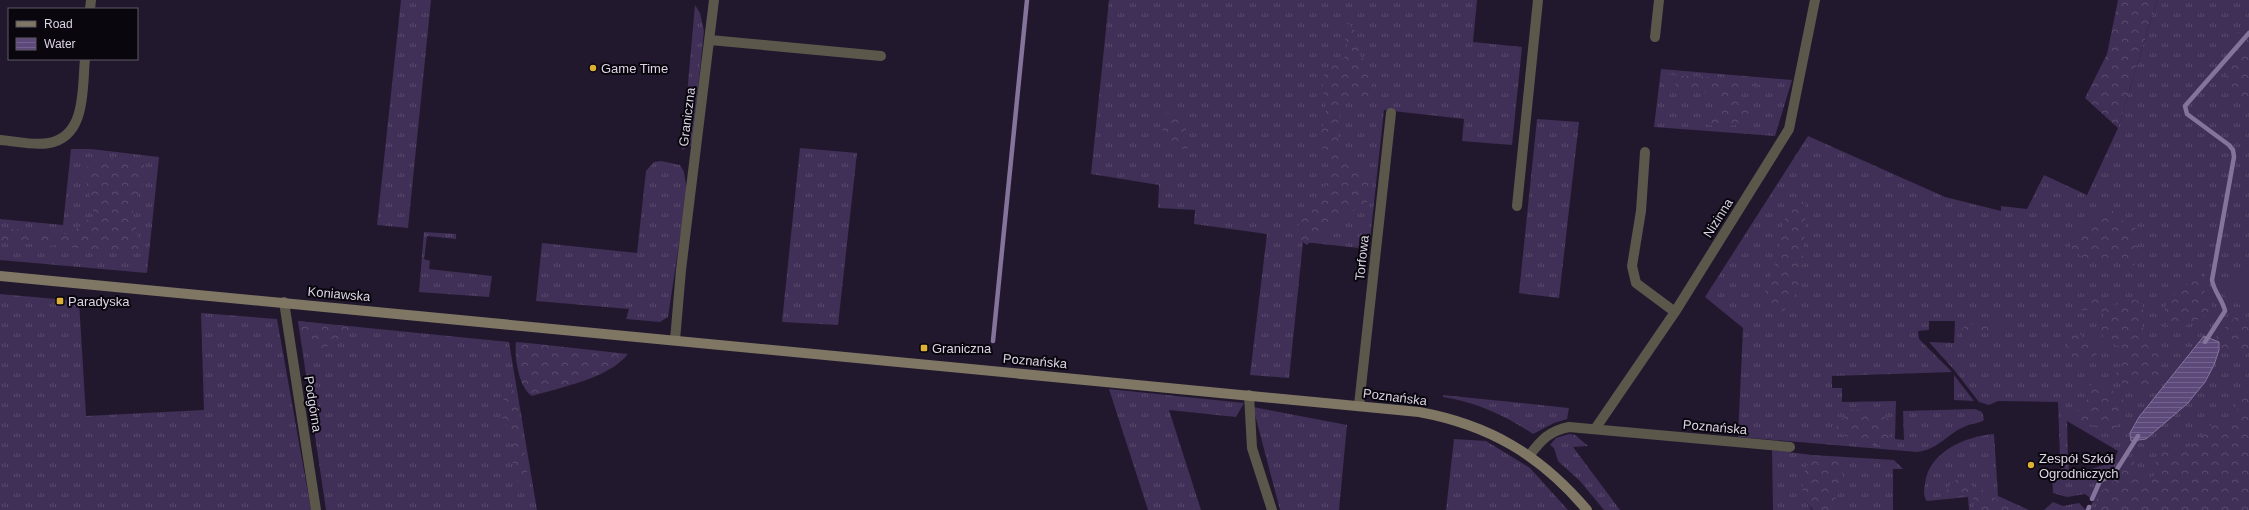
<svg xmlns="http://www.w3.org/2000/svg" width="2249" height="510" font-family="Helvetica,sans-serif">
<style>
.grass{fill:url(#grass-tufts)}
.forest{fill:url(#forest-crowns)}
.pitch{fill:#402f56}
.water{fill:url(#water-rules);stroke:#84739a}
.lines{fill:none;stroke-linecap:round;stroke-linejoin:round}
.stream{stroke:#84739a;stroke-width:4.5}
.street{stroke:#5b574b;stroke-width:10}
.secondary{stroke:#7f7764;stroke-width:10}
.poi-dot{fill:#ddb133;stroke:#09060e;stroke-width:1.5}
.labels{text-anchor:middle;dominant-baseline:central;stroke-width:4;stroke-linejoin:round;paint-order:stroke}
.poi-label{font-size:13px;fill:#dbd5e4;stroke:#09060e;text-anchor:start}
.street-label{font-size:13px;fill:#dbd5e4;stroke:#09060e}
</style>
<defs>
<pattern id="grass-tufts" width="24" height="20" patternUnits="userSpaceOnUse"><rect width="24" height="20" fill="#402f56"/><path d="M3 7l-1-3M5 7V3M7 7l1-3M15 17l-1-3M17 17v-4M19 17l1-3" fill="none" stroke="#5b4c6e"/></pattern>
<pattern id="forest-crowns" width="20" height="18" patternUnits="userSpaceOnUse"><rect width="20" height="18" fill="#402f56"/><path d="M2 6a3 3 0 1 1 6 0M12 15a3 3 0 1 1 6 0" fill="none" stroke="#5b4c6e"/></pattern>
<pattern id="water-rules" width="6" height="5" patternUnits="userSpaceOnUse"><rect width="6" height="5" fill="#5e497b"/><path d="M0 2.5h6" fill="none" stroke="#74628e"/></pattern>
</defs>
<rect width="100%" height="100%" fill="#21182e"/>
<path class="grass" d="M401,0H431L408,228L377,225Z
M1109,0H1477L1473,42L1522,47L1512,145L1462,141L1464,119L1384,110L1369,249L1303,242L1289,378L1250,375L1267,234L1194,224L1195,210L1158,208L1159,185L1091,174Z
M2157,0H2249V510H2087L2094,501L2085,494L2067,497L2053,493L2052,470L2061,469L2060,463L2068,462L2070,476L2113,462L2118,451L2067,421L2068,457H2060L2058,402L1998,401L1989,405L1979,402L1955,371L1929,342L1954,343L1955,321H1929V330L1918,331L1919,339L1952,372L1832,376V388H1842V402L1896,401L1895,439L1904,440L1903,411L1975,409L1982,412L1984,420C1979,424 1972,423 1966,426C1948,433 1938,450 1917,452L1738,437L1743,328L1705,297L1808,136L1945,197L2001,211V206L2027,209L2044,175L2087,195L2118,128Z
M695,5L700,13L704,31L692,145L682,150Z
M1661,69L1792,80L1775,136L1654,127Z
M1537,119L1579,122L1559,298L1519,293Z
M800,148L857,153L838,325L782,322Z
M71,149H91L159,157L147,273L0,260V219L63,225Z
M661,161L680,165L684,172L687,191L668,317L660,322L626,319L629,309L536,301L542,243L637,253L646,171L654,162Z
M424,232L456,234V239L427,236L424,259L430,261L429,269L492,276L489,297L419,292Z
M0,294L79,301L86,416L204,410L201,313L277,319L311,510H0Z
M298,321L509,342L537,510H326Z
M1954,375L1974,401L1954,400Z
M1109,389L1244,403L1236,417L1169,410L1201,510H1148Z
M1443,395L1569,408L1567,419L1554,423L1533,434C1506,416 1476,402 1443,397Z
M1253,407L1347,425L1339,510H1280Z
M1569,434L1575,435L1588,446L1573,447L1620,510H1604L1580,481L1558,461L1554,448L1550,445L1556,438Z
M1994,434L1998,496L2029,510H1969L1968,497L1927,501C1923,497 1924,489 1925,484C1928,452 1966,436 1994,434Z
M1454,439L1486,441L1530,468L1568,510H1446Z
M1772,450L1812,455L1894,460L1903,469H1893V510H1813L1812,504L1805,500L1812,510H1773Z
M2053,502L2063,506L2079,503L2086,510H2044Z"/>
<path class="forest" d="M2118,0H2157L2118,128L2085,98L2107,54Z
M1348,23L1356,32L1361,57L1368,63L1374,86L1372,95L1368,99L1349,95C1336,113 1336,133 1340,154L1372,177C1376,213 1351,206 1332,222C1327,226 1325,234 1320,237C1315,241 1311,240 1307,245C1278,227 1326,195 1331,174C1334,162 1325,157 1322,147C1317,131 1325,125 1326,112C1326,103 1321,85 1323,78C1324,74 1328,69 1330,65L1340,62L1348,53L1343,24Z
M2249,25V98L2241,97C2238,94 2233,90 2231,85C2219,64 2226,34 2249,25Z
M1669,75L1748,79L1761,84C1750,88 1743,84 1731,89C1740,102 1751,97 1753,116C1742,129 1718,127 1704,124L1702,121L1717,115L1721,106L1711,93C1690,93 1681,96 1669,75Z
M1175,109L1180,115L1192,143L1189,148L1173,150L1161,142L1165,115Z
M110,158L136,160L144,165L146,176L132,209L140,247L134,253L0,241V228L65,234L76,229L94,215L84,172C91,160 97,160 110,158Z
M1801,200L1805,203L1806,214C1804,237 1805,302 1781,312L1774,310L1764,295C1768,282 1774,268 1778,254C1782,236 1782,216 1794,201Z
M2111,209L2125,223L2137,229L2138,260L2134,265L2102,258L2085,260L2070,247L2073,238L2098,213Z
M2196,266L2203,272C2203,288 2204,298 2215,310L2182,328H2169L2163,316L2167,301L2192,280Z
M2087,293C2097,296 2099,301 2107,304C2116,307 2126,302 2135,299L2143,305V332L2162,359C2162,363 2162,371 2159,374C2148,392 2127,392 2115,376L2122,361L2123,348L2105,341L2100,330L2104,314C2098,305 2089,310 2080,311L2078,303Z
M2239,313L2249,318V348C2239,347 2228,353 2219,350V342L2213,340Z
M298,321L349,327V335L324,348L312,349L301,335Z
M1990,321L2003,325L2001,330L1995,332L1974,330L1964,338L1962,337L1961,330L1966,325Z
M2075,327L2084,339L2098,345C2097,366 2087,357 2076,368C2064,353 2068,350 2069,332Z
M516,342L528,343L628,354C608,379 561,387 532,396C519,388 514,357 516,342Z
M2094,382C2106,386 2123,395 2128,407L2115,429L2105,430L2072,418V414C2086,404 2088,409 2087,389Z
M2249,386V510H2100L2096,504C2098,487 2106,492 2114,480C2119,473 2123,465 2128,458H2132L2142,478L2154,476L2155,463L2162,452L2179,453L2197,442L2213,423L2232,420L2240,414L2231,398Z
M512,390L515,391L527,468L526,480L520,489L513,467L511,435L502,417L504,397Z
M1851,410H1868L1889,419C1889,425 1892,438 1886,443C1877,451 1845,436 1836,431L1837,424Z
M1815,456L1837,460C1850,473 1837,496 1830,510H1813C1811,507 1807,504 1805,500C1799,487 1804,464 1815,456Z
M1964,478L1975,489L1984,490L2002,503L2023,510H1973L1974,500L1971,495L1954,496L1946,494C1948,483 1954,480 1964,478Z"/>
<path class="pitch" d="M2249,266V311L2224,295Z"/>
<path class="water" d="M2204,336L2219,342V350L2214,365L2205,382L2188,403L2146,439L2131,441L2130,433L2139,417Z"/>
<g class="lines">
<path class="stream" d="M993,341L1027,0
M2205,342L2225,311C2223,300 2214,292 2212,280L2234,157L2233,150L2229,145L2187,114L2185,106L2249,33
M2092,499L2100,481L2114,474L2138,436
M2088,510L2089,507"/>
<path class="street" d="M90,9L91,0
M1655,37L1659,0
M710,40L881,56
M0,140C16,141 34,146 49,143C87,136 82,87 85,59
M1645,152L1641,211L1632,266L1636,283L1675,312
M1517,206L1538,0
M284,302L316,510
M675,340L681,270L714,0
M1249,395L1252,448L1272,510
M1359,405L1391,113
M1595,429L1675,312L1789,129L1815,0
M1529,456C1541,440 1549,431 1569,427L1790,447"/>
<path class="secondary" d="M0,276L1419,412C1490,425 1540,455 1587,510"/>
</g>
<g class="poi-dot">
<circle cx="593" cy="68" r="4"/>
<rect x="56" y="297" width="8" height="8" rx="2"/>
<rect x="920" y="344" width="8" height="8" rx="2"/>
<circle cx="2031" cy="465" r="4"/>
</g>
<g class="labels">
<g class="poi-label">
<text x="601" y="68">Game Time</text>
<text x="68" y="301">Paradyska</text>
<text x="932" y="348">Graniczna</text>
<text x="2039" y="458">Zespół Szkół<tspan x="2039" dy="15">Ogrodniczych</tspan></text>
</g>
<g class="street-label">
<text transform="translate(687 117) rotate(-83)">Graniczna</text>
<text transform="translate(1718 218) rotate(-58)">Nizinna</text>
<text transform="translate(1362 258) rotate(-84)">Torfowa</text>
<text transform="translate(339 294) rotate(5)">Koniawska</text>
<text transform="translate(1035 361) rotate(5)">Poznańska</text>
<text transform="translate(1395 397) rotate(7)">Poznańska</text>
<text transform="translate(313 404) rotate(81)">Podgórna</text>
<text transform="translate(1715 427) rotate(5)">Poznańska</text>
</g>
</g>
<rect x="8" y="8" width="130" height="52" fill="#09060e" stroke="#5d5964"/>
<rect x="16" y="21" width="20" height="6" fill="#7f7764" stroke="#5d5964"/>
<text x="44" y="28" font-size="12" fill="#dbd5e4">Road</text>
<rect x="16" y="38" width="20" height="12" fill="url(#water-rules)" stroke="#5d5964"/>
<text x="44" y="48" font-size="12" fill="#dbd5e4">Water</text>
</svg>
